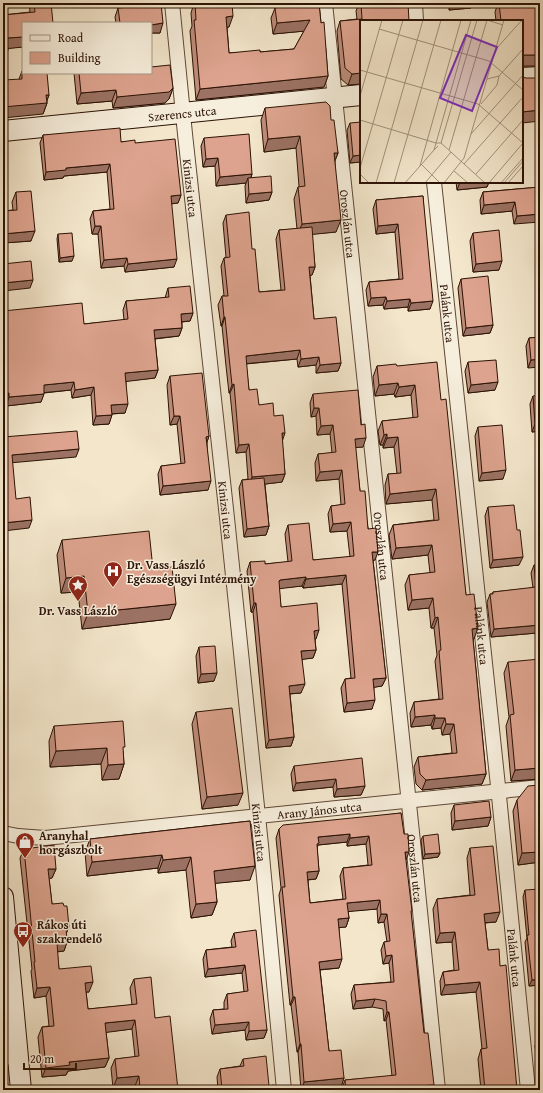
<svg xmlns="http://www.w3.org/2000/svg" width="543" height="1093" font-family="'Gentium Book Plus',serif">
<style>
.lines{fill:none;stroke-linecap:round;stroke-linejoin:round}
.street-casing{stroke:#5e4736;stroke-width:16}
.secondary-casing{stroke:#2c1205;stroke-width:22}
.street{stroke:#f7efdd;stroke-width:14}
.secondary{stroke:#f7efdd;stroke-width:20}
.wall{fill:#be8c7a;stroke:#2c1205;fill-rule:evenodd}
.shaded-wall{fill:#9b7263;stroke:#2c1205}
.building{fill:#dda38e;stroke:#2c1205;fill-rule:evenodd}
.labels{text-anchor:middle;dominant-baseline:central;stroke-width:3;stroke-linejoin:round;paint-order:stroke}
.street-label{font-size:12px;fill:#2c1205;stroke:#f7efdd}
.poi-label{font-size:12px;font-weight:bold;fill:#2c1205;stroke:#f7efdd;text-anchor:start}
.inset-road{fill:none;stroke:#a3917c;stroke-width:1}
.view{fill:#7b2cbf;fill-opacity:0.15;stroke:#7b2cbf;stroke-width:2}
.inset-edge{fill:none;stroke:#2c1205;stroke-width:2}
</style>
<rect width="100%" height="100%" fill="#f3e6cb"/>
<filter id="stains"><feTurbulence type="fractalNoise" baseFrequency=".005" numOctaves="4"/><feColorMatrix values="0 0 0 0 .2 0 0 0 0 .09 0 0 0 0 .02 0 0 0 .5 -.17"/></filter>
<radialGradient id="worn" r=".72"><stop offset=".6" stop-color="#630" stop-opacity="0"/><stop offset="1" stop-color="#630" stop-opacity=".3"/></radialGradient>
<g class="lines">
<defs>
<g id="street">
<path id="s1" d="M172,3L185,134L227,518L261,845L284,1090"/>
<path id="s2" d="M325,3L413,842L438,1090"/>
<path d="M415,3L416,21"/>
<path id="s3" d="M434,182L498,786L528,1090"/>
<path id="s4" d="M3,833L18,836L45,838L540,787"/>
<path d="M3,1058L18,1056"/>
</g>
<g id="secondary">
<path d="M522,78L540,77"/>
<path id="s5" d="M3,131L361,95"/>
<path d="M3,897L21,1090"/>
</g>
</defs>
<use href="#street" class="street-casing"/>
<use href="#secondary" class="secondary-casing"/>
<use href="#street" class="street"/>
<use href="#secondary" class="secondary"/>
</g>
<path class="wall" d="M29,3H51L23,23V47L8,48L5,60L3,15L30,12Z
M127,3H161L160,33H151V23H116L115,17L118,8L126,7Z
M194,3H232L229,27H227L229,53L260,52L294,49L304,31L273,34L271,18L275,8L276,3H319L321,23L326,50V52L328,76L324,87L196,100L190,31L192,26L191,13Z
M359,3H408L361,84L348,85L341,79L337,31L340,21L357,19L356,11Z
M449,3H473L471,8L449,10Z
M498,3H532L540,26V66H522V21H496L495,12Z
M22,71L49,95L47,100V103L43,114L19,79Z
M74,73H151L173,88L169,99L165,103L113,108L112,101L77,104Z
M265,108L331,120L338,153L335,161L336,232L312,234L315,267L312,275H310L314,319L341,363L338,371L316,373V365L298,367L297,359L246,364L249,390L259,405L274,416L282,440L285,474L282,482L265,484L269,526L266,535L244,537L239,488L242,480L248,479L246,452L236,453L230,393H229L226,366L222,326H221L218,305L222,296H224L221,266L224,258L226,257L223,223L226,215L252,249L259,292L281,290L276,239L279,230L297,229L294,199L298,187L299,186L296,148L264,152L261,120Z
M350,123L361,162L350,163L347,130Z
M43,135L135,143L181,195L178,203L171,204L174,267L125,272L124,266L101,268L98,234H92L90,219L93,211L110,209L107,172L64,176L63,178L44,180L40,143Z
M204,138L252,174L251,178L272,192L269,200L246,203L245,186L246,183L216,186L215,166L203,167L201,146Z
M456,182H489L487,187L457,190Z
M540,187L514,224L512,211L481,214L480,200L483,192Z
M16,192L31,241L3,243V211L13,210L12,202Z
M423,196L430,309L408,311V307L384,309L383,305L368,306L366,290L369,282L399,279L395,232L376,234L373,209L376,200Z
M473,233L499,270L473,272L470,241Z
M58,234L72,261L59,262L57,239Z
M461,279L493,325L490,333L463,336L458,288Z
M168,288L193,313L190,321L182,322V328L179,336L155,339L158,370L155,378L126,381L125,413L112,414L109,424L93,425L91,395L72,398L71,390L44,393L41,402L6,406V402H3V311L84,324L124,320L123,310L126,301L165,298Z
M540,337L528,368L526,346L529,338Z
M468,362L495,390L468,393L465,371Z
M377,366H397L441,400L466,595L474,639H473L486,774L482,784L422,790L416,784L414,767L418,757L452,753L450,734L442,735L441,728L432,729L431,725L411,727L410,713L414,702L439,699L435,661L437,655L434,628H431L429,608L408,610L405,585L409,575L430,573L428,555L392,559L389,535L393,525L434,520L432,500L386,504L385,485L388,474H397L394,447L383,448V445H380L378,431L382,421L413,418L411,395L395,397L394,394L375,396L373,377Z
M170,376L209,436L207,442L208,490L160,495L158,474L161,466L181,464L177,424L170,425L167,385Z
M313,394L363,447H355L360,491L375,560H373L386,678L382,686L374,687L372,709L344,712L341,688L345,679L351,678L342,584L303,588L302,586L279,588L281,607L316,639H315L316,650L313,658L302,659L301,693L290,694L294,737L291,746L266,748L253,612H251L247,571L250,562L265,564L288,562L285,534L288,525L313,560L350,557L347,531L330,532L328,514L331,506L341,505L339,479L316,481L315,463L318,454L332,453L330,434L317,435L316,416L311,417L310,403Z
M533,396L540,431L532,432L530,404Z
M478,427L503,479L479,481L475,436Z
M488,507L519,565L490,568L485,516Z
M62,540L153,569L170,619L82,629L78,592L61,593L57,555Z
M534,565H540V635H537V633L491,637L487,602L490,594H492L493,592L533,588L531,573Z
M199,647L214,681L198,683L196,656Z
M508,662L540,714L537,715L539,738H540V779L511,781L506,726L509,717L504,673Z
M196,712L238,805L202,809L192,724Z
M54,726L123,751L124,764L119,779L102,780L101,764L50,767L49,741Z
M294,766L365,786L361,795L334,797L333,787L293,791L291,774Z
M540,785V862L518,865L513,811L517,800Z
M454,805L491,817L488,826L452,830L451,813Z
M401,813L411,914L424,1033L432,1090H342V1088L345,1080L392,1076L386,1020L384,1021L383,1009L372,1007L353,1009L351,994L354,985L391,982L389,963L383,964L381,950L384,942H387L384,922L378,923L377,909L348,911L349,918L346,927H339V968L320,970L329,1051L344,1078L341,1087L308,1090H301L298,1052H297L291,1005H290L279,895L281,888L276,838L279,829ZM347,842V846L366,844L368,865L343,868L340,876L343,899L310,903L308,880L316,879L319,871L317,848L318,845Z
M250,821V880L215,883L217,902L212,915L191,918L186,870L158,873V868L87,876L85,852L90,839Z
M423,836L440,853L438,857L423,859L421,840Z
M470,848L496,922L485,923L488,950L500,966L517,1090H481L478,1059L481,1049H482L476,992L441,995L440,981L443,972L454,970L452,942L436,943L433,909L437,899L470,895L467,858Z
M24,849L56,869L52,878H49L52,904L64,906L69,927L66,934L67,942L64,951L57,952L59,969L89,992H86L88,1009L132,1005L130,988L134,979L155,1018L178,1090H136L135,1086L113,1088L111,1068L115,1059L135,1057L132,1029L106,1032L109,1058L105,1067L68,1071L66,1075L42,1077L38,1037L42,1027L49,1026L46,996L34,998L31,971L32,969L20,858Z
M525,890L540,985L529,986L525,942L527,938L523,897Z
M234,933L267,1030L264,1038L246,1040L245,1030L212,1034L210,1019L213,1010L224,1009V1002L227,994L244,992L242,973L205,977L203,959L206,950L232,947L231,941Z
M538,1038H540V1084L535,1046Z
M243,1059L269,1086L275,1090H218L217,1077L220,1069L240,1066Z"/>
<path class="shaded-wall" d="M452,3H473L471,8L449,10Z
M233,16L229,27L222,28L226,17Z
M310,20L306,31L273,34L277,23Z
M163,23L160,33H151V25Z
M23,37V47L4,49L7,38Z
M8,50L5,60L3,61V51Z
M525,55H540V64L539,66H522V56Z
M361,73V84L348,85L352,74Z
M328,76L324,87L196,100L200,89Z
M173,88L169,99L165,103L113,108L117,97Z
M116,90L112,101L77,104L81,93Z
M46,95H49L46,103H47L43,114L3,118V107Z
M540,110V121L522,123V112Z
M300,136L296,148L264,152L268,139Z
M334,153H338L333,165Z
M361,155V162L350,163L353,156Z
M218,158L215,166L203,167L206,159Z
M110,164L107,172L64,176L63,178L44,180L46,172L66,168Z
M252,174L249,183L248,178L246,183L216,186L220,177Z
M460,182H489L487,187L457,190Z
M272,192L269,200L246,203L249,194Z
M181,195L178,203L168,204L171,196Z
M515,202L512,211L481,214L484,205Z
M540,214V222L514,224L517,216Z
M341,220L336,232L297,236L302,224Z
M398,224L395,232L376,234L378,226Z
M95,226H101L98,234H92Z
M35,231L31,241L3,243V234Z
M74,256L72,261L59,262L60,258Z
M127,258L124,266L101,268L104,260Z
M177,259L174,267L125,272L128,264Z
M502,261L499,270L473,272L476,264Z
M309,267H315L312,275L306,276Z
M33,280L30,288L3,291V283Z
M386,297L383,305L368,306L371,298Z
M410,299L408,307L384,309L387,301Z
M433,301L430,309L408,311L411,303Z
M193,313L190,321L178,322L181,314Z
M224,317H225L222,326H221Z
M493,325L490,333L463,336L466,328Z
M182,328L179,336L151,339L154,330Z
M300,350L297,359L242,364L246,356Z
M319,357L316,365L298,367L301,359Z
M540,359V367L528,368L531,360Z
M341,363L338,371L316,373L320,365Z
M158,370L155,378L122,382L125,373Z
M74,382L71,390L40,393L44,385Z
M498,382L495,390L468,393L471,385Z
M398,383L394,394L375,396L379,385Z
M234,384L230,393H229L232,385Z
M415,385L411,395L395,397L399,387Z
M94,387L91,395L72,398L75,390Z
M9,393L6,402H3V394Z
M44,394L41,402L6,406L9,397Z
M128,404L125,413L108,414L111,405Z
M314,408H319L316,416L311,417Z
M112,415L109,424L93,425L96,416Z
M174,416H180L177,424L170,425Z
M540,423V431L532,432L535,424Z
M333,425L330,434L317,435L321,426Z
M282,433H285L282,442Z
M387,434L383,445H380L384,435Z
M209,436L206,445V437Z
M398,437L394,447L383,448L387,438Z
M366,438L363,447L351,448L355,439Z
M249,444L246,452L236,453L239,445Z
M79,449L76,457L9,463L12,455Z
M342,470L339,479L316,481L320,472Z
M506,470L503,479L479,481L482,473Z
M285,474L282,482L249,486L252,477Z
M211,481L208,490L160,495L163,486Z
M436,489L432,500L386,504L390,494Z
M32,520L29,528L3,531V523Z
M351,522L347,531L330,532L333,524Z
M269,526L266,535L244,537L247,529Z
M432,545L428,555L392,559L396,548Z
M372,552H378L375,560L369,561Z
M523,557L519,565L490,568L493,560Z
M346,575L342,584L303,588L306,579Z
M84,576L78,592L61,593L66,578Z
M306,577L302,586L277,589L279,581L280,580Z
M433,598L429,608L408,610L412,600Z
M254,603H256L253,612H251Z
M176,604L170,619L82,629L88,613Z
M438,617L434,628H431L435,618Z
M540,625L537,633L491,637L494,629Z
M478,628L474,639H468L472,629Z
M540,628V635H537Z
M319,630L316,639H311L314,631Z
M316,650L313,658L298,660L301,651Z
M217,673L214,681L198,683L201,674Z
M386,678L382,686L370,688L373,679Z
M305,684L301,693L286,694L289,686Z
M375,700L372,709L344,712L347,703Z
M540,703V714L532,715L536,704Z
M435,715L431,725L411,727L415,717Z
M435,718H445L441,728L432,729Z
M446,724H454L450,734L442,735Z
M294,737L291,746L266,748L269,740Z
M107,748L101,764L50,767L56,751Z
M124,764L119,779L102,780L108,765Z
M540,768V779L511,781L515,770Z
M486,774L482,784L422,790L426,780Z
M336,779L333,787L293,791L296,783Z
M365,786L361,795L334,797L337,789Z
M243,793L238,805L202,809L207,797Z
M491,817L488,826L452,830L455,821Z
M350,834L347,842L318,845L316,852H314L318,837Z
M369,836L366,844L347,846L350,838Z
M405,852H409L406,860Z
M540,852V862L518,865L522,853Z
M440,853L438,857L423,859L425,854Z
M162,855L158,868L87,876L92,862Z
M191,857L186,870L158,873L163,860Z
M255,866L250,880L209,884L214,871Z
M48,869H56L52,878L45,879Z
M319,871L316,879L304,880L307,872Z
M380,900L377,909L344,912L347,903Z
M217,902L212,915L191,918L196,904Z
M500,912L496,922L481,923L484,914Z
M381,914H387L384,922L378,923Z
M349,918L346,927L335,928L338,919Z
M66,927H69L65,936Z
M455,932L452,942L436,943L440,933Z
M67,942L64,951L53,952L57,943Z
M392,955L389,963L383,964L386,956Z
M342,959L339,968L316,970L319,962Z
M245,965L242,973L205,977L208,969Z
M540,979V985L529,986L532,980Z
M93,982L89,992H81L85,983Z
M480,982L476,992L441,995L445,985Z
M50,987L46,996L34,998L37,988Z
M293,997H295L291,1005H290Z
M375,999L372,1007L353,1009L356,1001Z
M387,1012H389L386,1020L384,1021Z
M135,1020L132,1029L102,1033L105,1023Z
M249,1022L245,1030L212,1034L215,1025Z
M267,1030L264,1038L246,1040L249,1031Z
M300,1044H301L298,1052H297Z
M109,1058L105,1067L68,1071L66,1075L42,1077L46,1068L69,1062Z
M139,1076L135,1086L113,1088L117,1078Z
M344,1078L341,1087L308,1090H302L304,1082Z
M434,1085L432,1090H398L399,1087Z
M243,1087L242,1090H222V1089Z"/>
<path class="building" d="M34,3H51L53,23H23V37L7,38L8,50L3,51V15L35,12Z
M130,3H161L163,23L151,25V23H120L118,8L130,7Z
M195,3H232L233,16L226,17L229,53L260,50V52L294,49L310,20L277,23L275,8L280,7V3H319L321,23L324,22L328,76L200,89L194,20H196Z
M361,3H408L409,21H361V73L352,74L345,68L340,21L362,19Z
M499,3H532V4H538L540,26V55H525L522,56V21H501Z
M170,65L173,88L169,92L117,97L116,90L81,93L79,73H151V67Z
M22,71H23V73H47L49,95H46L47,103L3,107V80L22,79Z
M522,77L526,78H540V110L522,112Z
M326,102L330,106L331,120H334L338,153H334L341,220L302,224L298,187L305,186L300,136L268,139L265,108Z
M361,122V155L353,156L350,123Z
M120,128L121,142L135,140V143L175,139L181,195L171,196L177,259L128,264L127,258L104,260L101,226H95L93,211L114,209L110,164L66,168V170L46,172L43,135Z
M249,134L252,174L220,177L218,158L206,159L204,138Z
M271,176L272,192L249,194L248,178Z
M540,187V214L517,216L515,202L484,205L483,192Z
M31,191L35,231L3,234V211L17,210L16,192Z
M423,196L433,301L411,303L410,299L387,301L386,297L371,298L369,282L403,279L398,224L378,226L376,200Z
M249,212L252,249H255L259,292L285,290L279,230L312,227L315,267H309L314,319L336,317L341,363L320,365L319,357L301,359L300,350L246,356L249,390L257,389L259,405L273,403L274,416L283,415L285,433H282L285,474L252,477L249,444L239,445L234,384L232,385L229,357L225,317H224L222,296H228L224,258L230,257L226,215Z
M499,230L502,261L476,264L473,233Z
M72,233L74,256L60,258L58,234Z
M31,261L33,280L3,283V264Z
M488,276L493,325L466,328L461,279Z
M190,286L193,313L181,314L182,328L154,330L158,370L125,373L128,404L111,405L112,415L96,416L94,387L75,390L74,382L44,385V394L9,397V393L3,394V311L82,303L84,324L128,319L126,301L169,297L168,288Z
M540,337V359L531,360L529,338Z
M496,360L498,382L471,385L468,362Z
M437,362L441,400L446,399L466,595L474,594L478,628L472,629L486,774L426,780L420,774L418,757L457,753L454,724H446L445,718H435V715L415,717L414,702L443,699L439,651L441,650L438,617L435,618L433,598L412,600L409,575L435,572L432,545L396,548L393,525L439,520L436,489L390,494L388,474L401,473L398,437L387,438V434L384,435L382,421L418,417L415,385L399,387L398,383L379,385L377,366L396,364L397,366Z
M202,373L209,436L206,437L211,481L163,486L161,466L185,463L180,416H174L170,376Z
M358,390L361,425L365,424L366,438L355,439L360,491H365L368,529L376,528L378,552H372L386,678L373,679L375,700L347,703L345,679L355,678L346,575L306,579V577L280,580L279,581L281,607L317,603L319,630L314,631L316,650L301,651L305,684L289,686L294,737L269,740L256,603H254L250,562L265,561V564L292,561L288,525L309,523L313,560L354,556L351,522L333,524L331,506L345,504L342,470L320,472L318,454L336,452L333,425L321,426L319,408H314L313,394Z
M540,395V423L535,424L533,396Z
M502,425L506,470L482,473L478,427Z
M77,431L79,449L12,455L16,499L30,497L32,520L3,523V436V437Z
M264,478L269,526L247,529L242,480Z
M514,505L517,530H520L523,557L493,560L488,507Z
M149,531L153,569L172,567L176,604L88,613L84,576L66,578L62,540Z
M534,565H540V625L494,629L490,594H493V592L536,587Z
M215,646L217,673L201,674L199,647Z
M540,659V703L536,704L539,738H540V768L515,770L510,715L514,714L508,662Z
M232,708L243,793L207,797L196,712Z
M123,721L125,747H123L124,764L108,765L107,748L56,751L54,726Z
M362,758L365,786L337,789L336,779L296,783L294,766Z
M540,785V852L522,853L517,800L528,786Z
M489,801L491,817L455,821L454,805Z
M401,813L404,834H408L409,852H405L412,911H411L424,1033H428L434,1085L399,1087V1090H346L345,1080L396,1075L389,1012H387L386,1001L375,999L356,1001L354,985L394,982L392,955L386,956L384,942L390,941L387,914H381L380,900L347,903L349,918L338,919L342,959L319,962L329,1051L341,1050L344,1078L304,1082L301,1044H300L295,997H293L282,887H285L279,829L283,825ZM350,834V838L369,836L372,865L343,868L346,899L310,903L307,872L319,871L317,844L319,843L318,837Z
M250,821L255,866L214,871L217,902L196,904L191,857L163,860L162,855L92,862L90,839Z
M438,834L440,853L425,854L423,836Z
M54,845L56,869H48L52,904L63,903L64,906H67L69,927H66L67,942L57,943L59,969L91,966L93,982L85,983L88,1009L137,1004L134,979L151,977L155,1018L170,1016L178,1090H140L139,1076L117,1078L115,1059L139,1056L135,1020L105,1023L109,1058L69,1062L70,1065L46,1068L42,1027L54,1026L50,987L37,988L34,962H35L24,849Z
M493,846L500,912L484,914L488,950L499,949L500,966L506,965L517,1090H485L481,1049L487,1048L480,982L445,985L443,972L459,970L455,932L440,933L437,899L475,895L470,848Z
M540,889V979L532,980L527,935H529L525,890Z
M256,930L267,1030L249,1031V1022L215,1025L213,1010L228,1009L227,994L248,991L245,965L208,969L206,950L236,947L234,933Z
M538,1038H540V1053Z
M266,1056L269,1086L274,1085L275,1090H244L243,1087L222,1089L220,1069L244,1066L243,1059Z"/>
<defs>
<symbol id="hospital-pin" viewBox="-11 -11 22 30"><path d="M0 17L-7.5 6A9.5 9.5 0 1 1 7.5 6Z" fill="#8f2418" stroke="#f7efdd"/><path d="M-5-5h3v3.5h4V-5h3V5h-3V1.5h-4V5h-3Z" fill="#fff"/></symbol>
<symbol id="sight-pin" viewBox="-11 -11 22 30"><path d="M0 17L-7.5 6A9.5 9.5 0 1 1 7.5 6Z" fill="#8f2418" stroke="#f7efdd"/><path d="M0-6L1.8-2.2L6-1.7L2.9 1.2L3.7 5.4L0 3.3L-3.7 5.4L-2.9 1.2L-6-1.7L-1.8-2.2Z" fill="#fff"/></symbol>
<symbol id="shop-pin" viewBox="-11 -11 22 30"><path d="M0 17L-7.5 6A9.5 9.5 0 1 1 7.5 6Z" fill="#8f2418" stroke="#f7efdd"/><path d="M-5-2.5h2.3a2.7 3.5 0 0 1 5.4 0H5L5.5 6h-11ZM-1.5-2.5h3a1.5 2.3 0 0 0-3 0Z" fill="#fff"/></symbol>
<symbol id="bus-pin" viewBox="-11 -11 22 30"><path d="M0 17L-7.5 6A9.5 9.5 0 1 1 7.5 6Z" fill="#8f2418" stroke="#f7efdd"/><path d="M-5-6H5V4H4V6H2V4H-2V6H-4V4H-5ZM-3.5-4V0h7V-4ZM-3.5 1.2v1.5H-2V1.2ZM2 1.2v1.5H3.5V1.2Z" fill="#fff"/></symbol>
</defs>
<g fill-rule="evenodd">
<use href="#hospital-pin" x="102" y="560" width="22" height="30"/>
<use href="#sight-pin" x="67" y="574" width="22" height="30"/>
<use href="#shop-pin" x="14" y="831" width="22" height="30"/>
<use href="#bus-pin" x="12" y="920" width="22" height="30"/>
</g>
<g class="labels">
<g class="street-label">
<text stroke="none"><textPath href="#s5" startOffset="180">Szerencs utca</textPath></text>
<text stroke="none"><textPath href="#s1" startOffset="186">Kinizsi utca</textPath></text>
<text stroke="none"><textPath href="#s2" startOffset="222">Oroszlán utca</textPath></text>
<text stroke="none"><textPath href="#s3" startOffset="132">Palánk utca</textPath></text>
<text stroke="none"><textPath href="#s1" startOffset="510">Kinizsi utca</textPath></text>
<text stroke="none"><textPath href="#s2" startOffset="546">Oroszlán utca</textPath></text>
<text stroke="none"><textPath href="#s3" startOffset="456">Palánk utca</textPath></text>
<text stroke="none"><textPath href="#s4" startOffset="318">Arany János utca</textPath></text>
<text stroke="none"><textPath href="#s1" startOffset="834">Kinizsi utca</textPath></text>
<text stroke="none"><textPath href="#s2" startOffset="870">Oroszlán utca</textPath></text>
<text stroke="none"><textPath href="#s3" startOffset="780">Palánk utca</textPath></text>
</g>
<g class="poi-label">
<text x="127" y="564">Dr. Vass László<tspan x="127" dy="14">Egészségügyi Intézmény</tspan></text>
<text x="78" y="610" text-anchor="middle">Dr. Vass László</text>
<text x="39" y="835">Aranyhal<tspan x="39" dy="14">horgászbolt</tspan></text>
<text x="37" y="924">Rákos úti<tspan x="37" dy="14">szakrendelő</tspan></text>
</g>
</g>
<g transform="translate(360 20)">
<rect width="163" height="163" fill="#f3e6cb"/>
<path class="inset-road" d="M127,0L143,5M19,9L129,41L163,70M136,29L162,0M0,50L118,84L163,123M127,59L139,56M0,76L22,0M121,84L137,65L139,56L163,29M0,100L76,123L111,0M111,114L163,55M81,123L117,0M81,123L125,163M78,126L74,130L76,123H81M74,130L60,146L101,0M89,130L127,0M61,144L80,163M104,144L163,77M0,148L43,0M94,151L108,163M0,154L9,163M116,154L163,100M16,163L63,0M34,163L81,0M45,163L60,146M65,163L91,132M84,163L104,138L144,0M129,163L163,123M141,163L163,138M144,163L163,141M148,163L163,146"/>
<path class="view" d="M106,15L137,27L112,91L80,78Z"/>
<rect width="163" height="163" class="inset-edge"/>
</g>
<rect width="543" height="1093" fill="none" stroke="#f3e6cb" stroke-width="16"/>
<rect x="4" y="4" width="535" height="1085" fill="none" stroke="#2c1205" stroke-width="2"/>
<rect x="8" y="8" width="527" height="1077" fill="none" stroke="#2c1205"/>
<rect x="22" y="22" width="130" height="52" fill="#f7efdd" stroke="#a69787"/>
<rect x="30" y="35" width="20" height="6" fill="#f7efdd" stroke="#a69787"/>
<text x="58" y="42" font-size="12" fill="#2c1205">Road</text>
<rect x="30" y="52" width="20" height="12" fill="#dda38e" stroke="#a69787"/>
<text x="58" y="62" font-size="12" fill="#2c1205">Building</text>
<path d="M24 1063v6h52v-6" fill="none" stroke="#2c1205" stroke-width="2"/>
<text x="30" y="1063" font-size="12" fill="#2c1205" stroke="#f7efdd" stroke-width="3" paint-order="stroke">20 m</text>
<rect width="100%" height="100%" filter="url(#stains)"/>
<rect width="100%" height="100%" fill="url(#worn)"/>
</svg>
